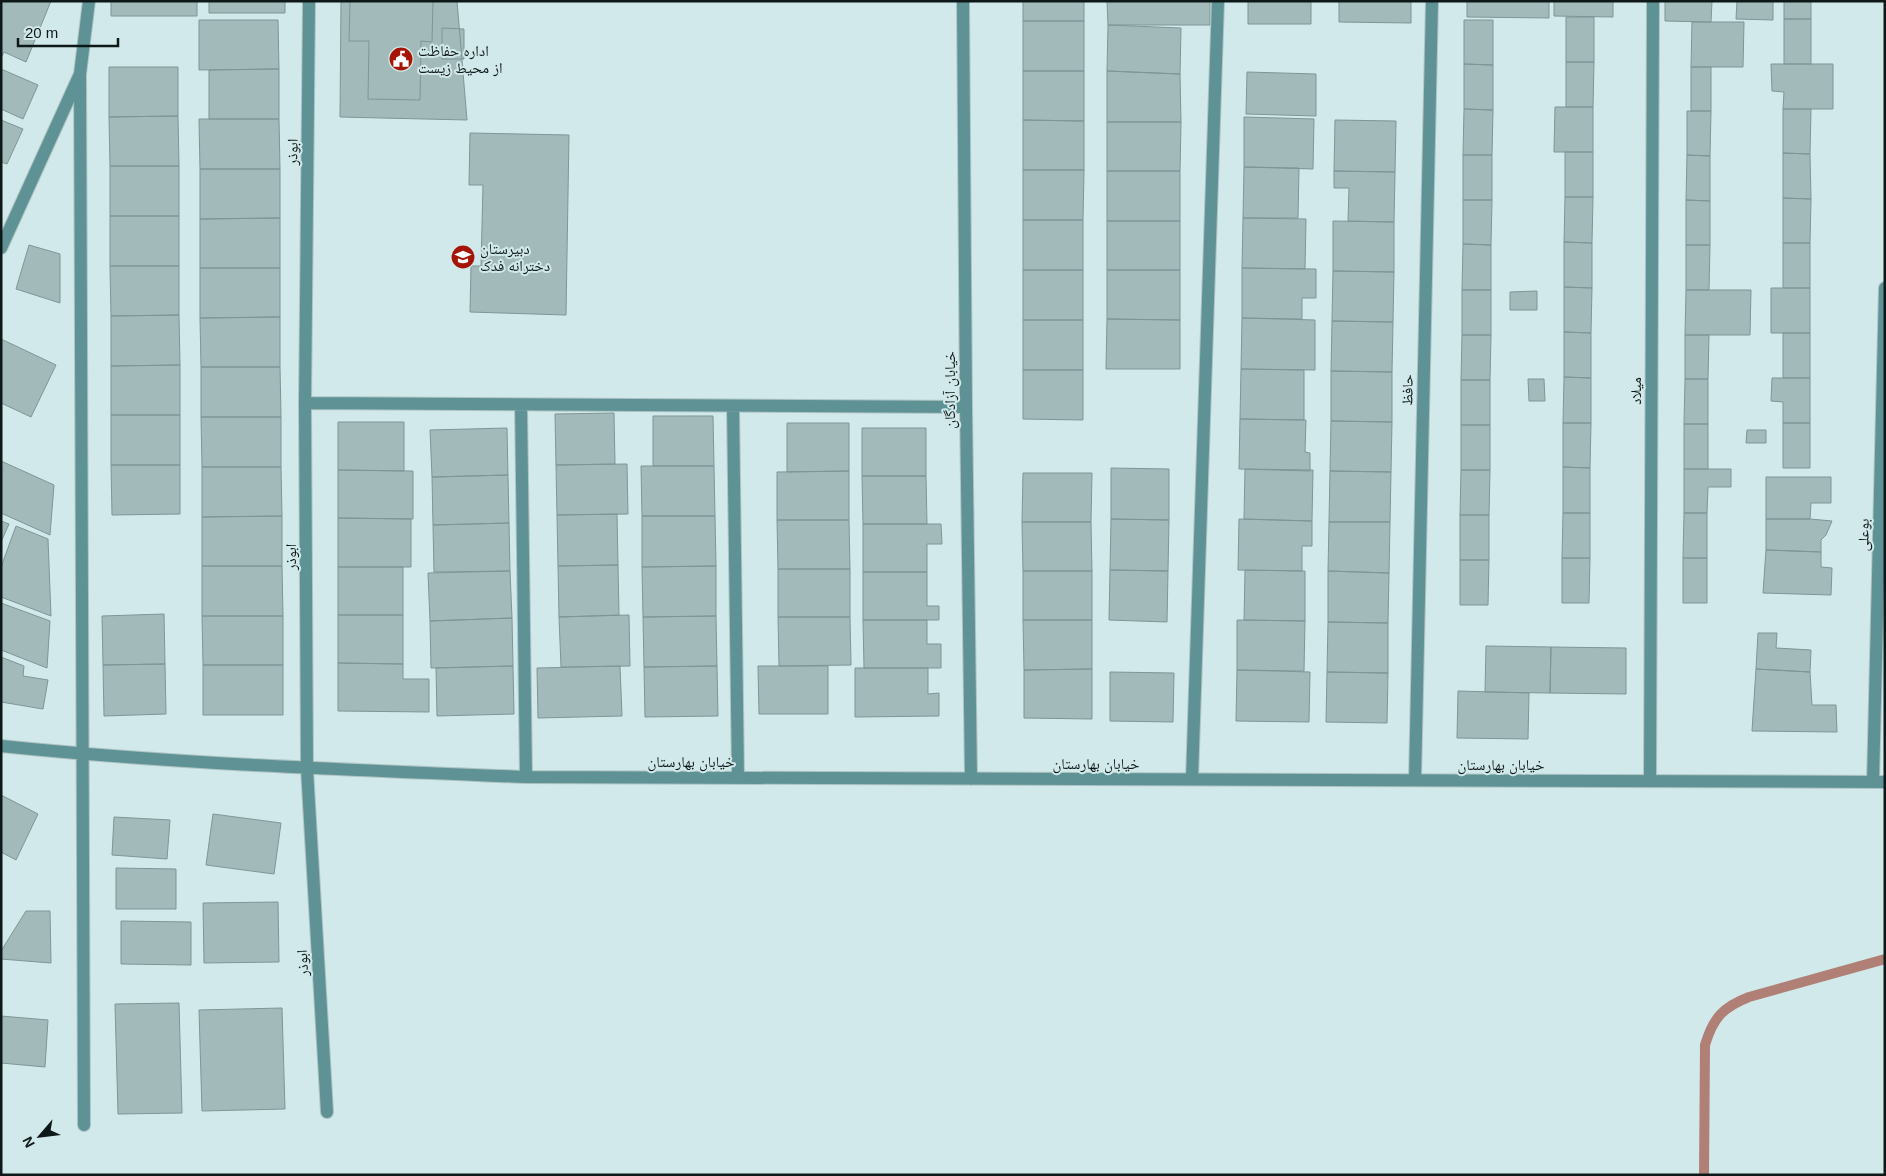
<svg xmlns="http://www.w3.org/2000/svg" width="1886" height="1176" font-family="Helvetica,'Noto Naskh Arabic',sans-serif">
<style>
.lines{fill:none;stroke-linecap:round;stroke-linejoin:round}
.stream{stroke:#b08077;stroke-width:10}
.building{fill:#a3babb;stroke:#7f9597}
.minor-casing{stroke:#aec3c4;stroke-width:14}
.minor{stroke:#5f9295;stroke-width:12}
.labels{text-anchor:middle;dominant-baseline:central;stroke-width:4;stroke-linejoin:round;paint-order:stroke}
.poi-label{font-size:15px;fill:#0f1818;stroke:#d1e9ea;text-anchor:start}
.street-label{font-size:15px;fill:#0f1818;stroke:#d1e9ea}
</style>
<rect width="100%" height="100%" fill="#d1e9ea"/>
<g class="lines">
<path class="stream" d="M1704,1175L1705,1045C1713,1018 1723,1007 1749,997L1885,959"/>
</g>
<path class="building" d="M1,1H51L26,62L4,52L1,58Z
M111,1H197V16H111Z
M209,1H285V13H209Z
M341,1H457L467,120L340,117Z
M350,1H433L432,42L421,41L420,100L368,99L369,41H349Z
M1023,1H1084V21H1023Z
M1107,1H1210V25H1108Z
M1248,1H1311V24H1248Z
M1339,1H1411V23L1339,22Z
M1467,1H1549V18L1467,17Z
M1554,1H1613V17L1554,16Z
M1665,1H1712L1711,22L1665,21Z
M1737,1H1773V20L1736,19Z
M1784,1H1811V19H1784Z
M1566,17H1594V62H1566Z
M1784,19H1811V64H1784Z
M199,20H278L279,69L199,70Z
M1464,20H1493V65L1464,64Z
M1023,21H1084V71H1023Z
M1692,22H1744L1743,67H1691Z
M1108,25L1181,28L1180,74L1107,71Z
M442,28L464,29V59H442Z
M1566,62H1594L1593,107H1566Z
M1464,64L1493,65V110L1464,109Z
M1771,64H1833V109H1783L1784,92L1772,91Z
M109,67H178V116L109,117Z
M1691,67H1711V111H1691Z
M1,69L38,85L23,119L1,109Z
M279,69V119H209V70Z
M1023,71H1084V121L1023,120Z
M1107,71L1180,74L1181,122H1107Z
M1247,72L1316,74V116L1246,114Z
M1555,107H1593V152H1554Z
M1464,109L1493,110L1492,155H1463Z
M1783,109H1811L1810,154L1783,153Z
M1687,111H1711L1710,156L1687,155Z
M178,116L179,166H110L109,117Z
M1244,117L1314,119L1313,169L1244,167Z
M199,119H279L280,169H200Z
M1,120L23,129L7,164L1,162Z
M1023,120L1084,121V170H1023Z
M1335,120L1396,121L1395,172L1334,171Z
M1107,122H1181L1180,171H1107Z
M470,133L569,135L566,315L470,312L471,266H481L483,185H469Z
M1565,152H1593V197H1565Z
M1783,153L1810,154L1811,199L1783,198Z
M1463,155H1492V200H1463Z
M1687,155L1710,156V201L1686,200Z
M110,166H179V216H110Z
M1244,167L1299,168L1298,218H1243Z
M200,169H280V218L200,219Z
M1023,170H1084L1083,220H1023Z
M1107,171H1180V221H1107Z
M1334,171L1395,172L1394,222L1348,221L1349,188H1334Z
M1565,197H1593L1592,243L1564,242Z
M1783,198L1811,199L1810,243H1783Z
M1463,200H1492L1491,245L1463,244Z
M1686,200L1710,201V245H1686Z
M110,216H179V266H110Z
M280,218V268H200V219Z
M1243,218L1306,219L1305,269L1242,268Z
M1023,220H1083V270H1023Z
M1107,221H1180V270H1107Z
M1333,221L1394,222V272L1333,271Z
M1564,242L1592,243V288L1564,287Z
M1783,243H1810V288H1783Z
M1463,244L1491,245V290H1462Z
M29,245L60,254V303L16,289Z
M1686,245H1710L1709,290H1686Z
M110,266H179V315L111,316Z
M200,268H280V317L200,318Z
M1242,268L1316,269V298H1302V319L1242,318Z
M1023,270H1083V320H1023Z
M1107,270H1180V320L1107,319Z
M1333,271L1394,272L1393,322L1332,321Z
M1564,287L1592,288L1591,333L1564,332Z
M1771,288H1810V333H1771Z
M1462,290H1491V335H1462Z
M1686,290H1751L1750,335H1685Z
M1537,291V310H1510V292Z
M179,315L180,365L111,366V316Z
M280,317V367H201L200,318Z
M1242,318L1315,320V370L1241,369Z
M1107,319L1180,320V369H1106Z
M1023,320H1083V370H1023Z
M1332,321L1393,322L1392,372L1331,371Z
M1564,332L1591,333V378L1564,377Z
M1783,333H1810V378H1783Z
M1462,335H1491L1490,380H1461Z
M1685,335H1709L1708,379H1685Z
M1,339L56,365L31,417L1,403Z
M180,365V415H111V366Z
M201,367H280L281,417H201Z
M1241,369L1304,370V420L1240,419Z
M1023,370H1083V420L1023,419Z
M1331,371L1392,372V422L1331,421Z
M1564,377L1591,378V423H1563Z
M1772,378H1810V423H1783V402L1771,401Z
M1528,379H1544L1545,401H1529Z
M1685,379H1708V424H1684Z
M1461,380H1490V425H1461Z
M614,413L615,464L556,465L555,414Z
M111,415H180V465H111Z
M653,416H713L714,466H653Z
M201,417H281V467H202Z
M1240,419L1306,420L1305,452L1310,453V471L1239,469Z
M1331,421L1392,422L1391,472L1330,471Z
M338,422H404V471L338,470Z
M787,423H849V471L787,472Z
M1563,423H1591L1590,468L1563,467Z
M1783,423H1810V468H1783Z
M1684,424H1708V469H1684Z
M1461,425H1490V470H1461Z
M507,428L508,475L432,477L430,430Z
M862,428H926V476H862Z
M1747,430H1766V443H1746Z
M1,461L54,485L50,535L1,513Z
M627,464L628,514L557,515L556,465Z
M111,465H180V514L112,515Z
M641,466H714L715,516H642Z
M202,467H281L282,516L202,517Z
M1563,467L1590,468V513H1563Z
M1111,468L1169,469V520L1111,519Z
M1245,469L1313,470L1312,521L1244,519Z
M1684,469H1731V487H1708L1707,513H1684Z
M338,470L413,471V519L338,518Z
M1461,470H1490L1489,515H1460Z
M849,471V520H777V472Z
M1330,471L1391,472L1390,522H1329Z
M1023,473H1092L1091,522H1022Z
M508,475L509,523L433,525L432,477Z
M862,476H926L927,524H863Z
M1766,477H1831V503H1811L1810,519H1766Z
M1563,513H1590V558H1562Z
M1684,513H1707V558H1683Z
M617,514L618,565L558,566L557,515Z
M1460,515H1489V560H1460Z
M282,516V566H202V517Z
M642,516H715L716,566L642,567Z
M338,518L411,519V567H338Z
M1111,519L1169,520L1168,571L1110,570Z
M1239,519L1312,521V546H1302V571L1238,570Z
M1766,519H1810L1832,521L1826,535L1821,540V552L1766,550Z
M777,520H849L850,569H778Z
M1,521L9,524L1,542Z
M1022,522H1091L1092,571H1023Z
M1329,522H1390L1389,573L1328,571Z
M509,523L510,571L434,572L433,525Z
M863,524H941L942,544H927V572H863Z
M16,526L48,539L51,616L1,597V567Z
M1766,550L1821,552V567L1832,568L1831,595L1763,593Z
M1562,558H1590L1589,603H1562Z
M1683,558H1707V603H1683Z
M1460,560H1489L1488,605H1460Z
M618,565L619,615L559,617L558,566Z
M202,566H282L283,616H202Z
M716,566V616L643,617L642,567Z
M338,567H403V615H338Z
M778,569H850V617H778Z
M1110,570L1168,571L1167,622L1109,620Z
M1245,570L1305,571V621L1244,620Z
M510,571L512,618L430,621L428,573Z
M1023,571H1092V620H1023Z
M1328,571L1389,573L1388,623L1328,622Z
M863,572H927V606H939V620H863Z
M1,603L50,621L47,668L1,650Z
M164,614L165,664L103,665L102,616Z
M338,615H403V664L338,663Z
M629,615L630,666L561,667L559,617Z
M202,616H283V665H203Z
M716,616L717,666L644,667L643,617Z
M778,617H850L851,665L779,666Z
M512,618L513,666L431,668L430,621Z
M863,620H927V644H941V668H864Z
M1023,620H1092V669L1024,670Z
M1237,620L1305,621L1304,671L1237,670Z
M1328,622L1388,623V673L1327,672Z
M1758,633H1777L1776,648L1811,650L1810,672L1756,669Z
M1486,646L1551,647L1550,693L1485,692Z
M1551,647L1626,648V694L1550,693Z
M1,657L24,666L23,676L48,680L43,709L1,702Z
M338,663L403,664V679H429V712L338,711Z
M165,664L166,714L104,716L103,665Z
M203,665H283V715H203Z
M513,666L514,714L437,716L436,668Z
M620,666L622,716L538,718L537,668Z
M717,666L718,716L645,717L644,667Z
M758,666H828V714H759Z
M855,668H928V694L939,693V716L855,717Z
M1092,669V719L1024,718V670Z
M1756,669L1810,672L1812,705H1836L1837,732L1752,731Z
M1237,670L1310,672L1309,722L1236,721Z
M1110,672L1174,673L1173,722L1110,721Z
M1327,672L1388,673L1387,723L1326,722Z
M1458,691L1529,693L1528,739L1457,738Z
M1,795L38,814L16,860L1,852Z
M213,814L281,823L274,874L206,865Z
M114,817L170,820L167,859L112,855Z
M116,868L176,869V909H116Z
M278,902L279,962L204,963L203,903Z
M26,911H50L51,963L1,959V951Z
M121,921L191,922V965L121,964Z
M179,1003L182,1113L118,1114L115,1004Z
M282,1008L285,1109L202,1111L199,1010Z
M1,1016L48,1020L45,1067L1,1063Z"/>
<g class="lines">
<defs>
<path id="minor" d="M309,1L305,403L307,769L327,1112
M963,1L966,407L971,779
M80,74L84,1125
M1,248L80,74L89,1
M305,403L966,407
M521,405L526,777
M733,406L738,777
M1,746C176,764 351,770 526,777L1885,782
M1192,779L1218,1
M1415,780L1432,1
M1650,781L1653,1
M1873,782L1885,288"/>
</defs>
<use href="#minor" class="minor-casing"/>
<use href="#minor" class="minor"/>
</g>
<defs>
<symbol id="civic-disc" viewBox="-11 -11 22 22"><circle r="9.5" fill="#a61404" stroke="#d1e9ea"/><path d="M-.6-6.5H3V-4.5H.6V-3L4-1V1h2V6H-6V1h2V-1L-.6-3ZM-1.2 2.5V6h2.4V2.5Z" fill="#fff"/></symbol>
<symbol id="school-disc" viewBox="-11 -11 22 22"><circle r="9.5" fill="#a61404" stroke="#d1e9ea"/><path d="M0-5L7-2L0 1L-7-2ZM-4 1L0 2.5L4 1V4Q0 6-4 4Z" fill="#fff"/></symbol>
</defs>
<g fill-rule="evenodd">
<use href="#civic-disc" x="387" y="45" width="28" height="28"/>
<use href="#school-disc" x="449" y="243" width="28" height="28"/>
</g>
<g class="labels">
<g class="poi-label">
<text x="418" y="50">اداره حفاظت<tspan x="418" dy="17">از محیط زیست</tspan></text>
<text x="480" y="248">دبیرستان<tspan x="480" dy="17">دخترانه فدک</tspan></text>
</g>
<g class="street-label">
<text transform="translate(292 152) rotate(-89)">ابوذر</text>
<text transform="translate(949 390) rotate(-90)">خیابان آزادگان</text>
<text transform="translate(1407 390) rotate(-89)">حافظ</text>
<text transform="translate(1635 391) rotate(-90)">میلاد</text>
<text transform="translate(1863 535) rotate(-89)">بوعلی</text>
<text transform="translate(290 557) rotate(-90)">ابوذر</text>
<text x="691" y="761">خیابان بهارستان</text>
<text x="1096" y="763">خیابان بهارستان</text>
<text x="1501" y="764">خیابان بهارستان</text>
<text transform="translate(302 963) rotate(-93)">ابوذر</text>
</g>
</g>
<rect width="1886" height="1176" fill="none" stroke="#0f1818" stroke-width="5"/>
<g transform="translate(40 1136) rotate(242)" stroke="#d1e9ea" stroke-width="4" paint-order="stroke">
<path d="M0-4L9 19L0 12L-9 19Z" fill="#0f1818"/>
<text y="-8" font-size="14" font-weight="bold" text-anchor="middle" fill="#0f1818">N</text>
</g>
<path d="M18 38v8h100v-8" fill="none" stroke="#0f1818" stroke-width="2.5"/>
<text x="25" y="38" font-size="15" fill="#0f1818" stroke="#d1e9ea" stroke-width="4" paint-order="stroke">20 m</text>
</svg>
